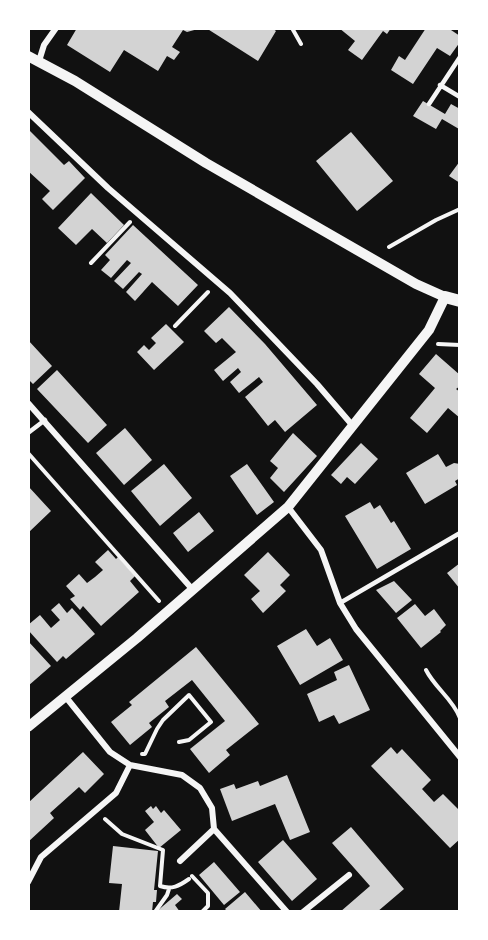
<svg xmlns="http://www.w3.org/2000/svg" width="488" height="940" font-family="'Roboto Condensed',sans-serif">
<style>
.building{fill:#d3d3d3}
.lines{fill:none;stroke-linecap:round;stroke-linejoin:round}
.path{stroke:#f5f5f5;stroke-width:4}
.service{stroke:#f5f5f5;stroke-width:4.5}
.minor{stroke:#f5f5f5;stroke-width:6}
.tertiary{stroke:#f5f5f5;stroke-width:10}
.secondary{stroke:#f5f5f5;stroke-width:12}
</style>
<rect width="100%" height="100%" fill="#111"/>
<path class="building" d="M77,28H198V29L187,32L183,30L172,47L180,52L174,60L167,56L158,71L124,50L110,72L67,45Z
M206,28H272L276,31L258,61Z
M339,28H391L387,34L383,31L362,60L348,50L355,41Z
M426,28H448L460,36V42L450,56L437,48L413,84L391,70L399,56L405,60Z
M423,101L445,114L451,104L460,109L459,129L442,119L436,129L413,116Z
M28,129L64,165L69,161L85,178L53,210L42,199L50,191L28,171Z
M351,132L393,181L357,211L316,161Z
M460,161V183L449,176Z
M91,193L124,225L107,243L92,229L76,245L58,228Z
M133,225L198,285L178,306L152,282L135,301L126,292L142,274L139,272L123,289L114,281L131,263L127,260L111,278L101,270L110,260L105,255Z
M229,307L265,344L317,405L285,432L275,420L268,426L245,397L263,382L259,377L239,393L230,382L241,372L238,368L223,381L214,370L236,352L222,338L216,343L204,331Z
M166,324L184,342L154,370L137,352L144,345L149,350L156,343L151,338Z
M28,340L52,366L33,384L28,379Z
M436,354L460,375V386L456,389L460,392V418L448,408L427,433L410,418L435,388L419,374Z
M57,370L107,425L88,443L37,389Z
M125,428L152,460L124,485L96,453Z
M293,433L317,456L284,492L270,478L278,468L270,461Z
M361,443L378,459L355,484L347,477L341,484L331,475Z
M438,454L446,467L454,463L460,464V478L455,481L457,485L425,504L406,473Z
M164,464L192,498L160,526L131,491Z
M247,464L274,502L257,515L230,476Z
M28,486L51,511L28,533Z
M370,502L374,509L380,505L391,523L394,521L411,549L377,569L345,516Z
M199,512L214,531L188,552L173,533Z
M108,550L116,559L118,557L135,576L130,581L139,592L101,626L83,606L80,610L70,599L75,596L66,586L79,574L87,583L95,577L103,570L95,562Z
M268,552L290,575L280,585L286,591L263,613L251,599L260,591L244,575Z
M460,563V589L447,573Z
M394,581L412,600L396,613L376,590Z
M59,603L67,613L72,608L95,634L66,659L63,656L57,662L28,630V625L40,615L51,628L60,620L51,610Z
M415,604L425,616L434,609L446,625L440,631L441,632L421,648L397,618Z
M306,629L317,646L330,638L343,660L300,685L277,646Z
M28,641L51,666L28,686Z
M196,647L259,724L226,750L230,755L209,773L190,749L225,721L192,680L165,701L169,707L149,723L152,727L130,745L111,722L132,705L129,702Z
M349,665L370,710L339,724L334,715L319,722L307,694L337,680L334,672Z
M391,747L397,754L402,749L431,780L422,789L434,802L443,794L460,811V839L450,848L371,766Z
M83,752L104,774L85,793L79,787L50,813L54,818L28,842V803Z
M287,775L310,832L290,840L275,804L232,821L220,789L234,784L236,789L258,781L260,786Z
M151,806L153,809L156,806L161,813L164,810L181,830L159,848L145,830L154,822L145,811Z
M351,827L404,889L377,912H340L370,886L332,843Z
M283,840L317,879L292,901L258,862Z
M113,846L158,851L154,890H157L156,902H153L152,912H119L122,884L109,883Z
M214,862L240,892L224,905L199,875Z
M245,892L262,912H228L225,909Z
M177,894L182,899L175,905L180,912H156Z"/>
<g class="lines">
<path class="path" d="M292,28L301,44
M389,247L436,220L460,209
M91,263L130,222
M175,326L208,292
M438,344L460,345
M28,453L159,601
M426,670C435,688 453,699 460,718
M142,754H145L157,729L163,720L189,695L211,722L189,740L179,742
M105,819L122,834L163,850L160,886C172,890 179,886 189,879
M192,876L208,893V906L202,912
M155,912L167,895L169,889"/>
<path class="service" d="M440,85L460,97
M429,104L460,57
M28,433L45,420
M340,603L460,533"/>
<path class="minor" d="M39,61L44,45L56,28
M28,112L108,188L230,293L317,384L353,426
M28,403L193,590
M288,507L321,550L340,603L356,629L460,757
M130,765L182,775L200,788L212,808L214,829L287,912
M180,861L214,829
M28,882L41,857L116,793L130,765L110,752L65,696
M303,912L349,875"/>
<path class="tertiary" d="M28,56L75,81L206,163L416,284L445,297L429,330L288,507L137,638L28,727"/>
<path class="secondary" d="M445,297L460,301"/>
</g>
<rect width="488" height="940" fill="none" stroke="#ffffff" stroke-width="60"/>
</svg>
